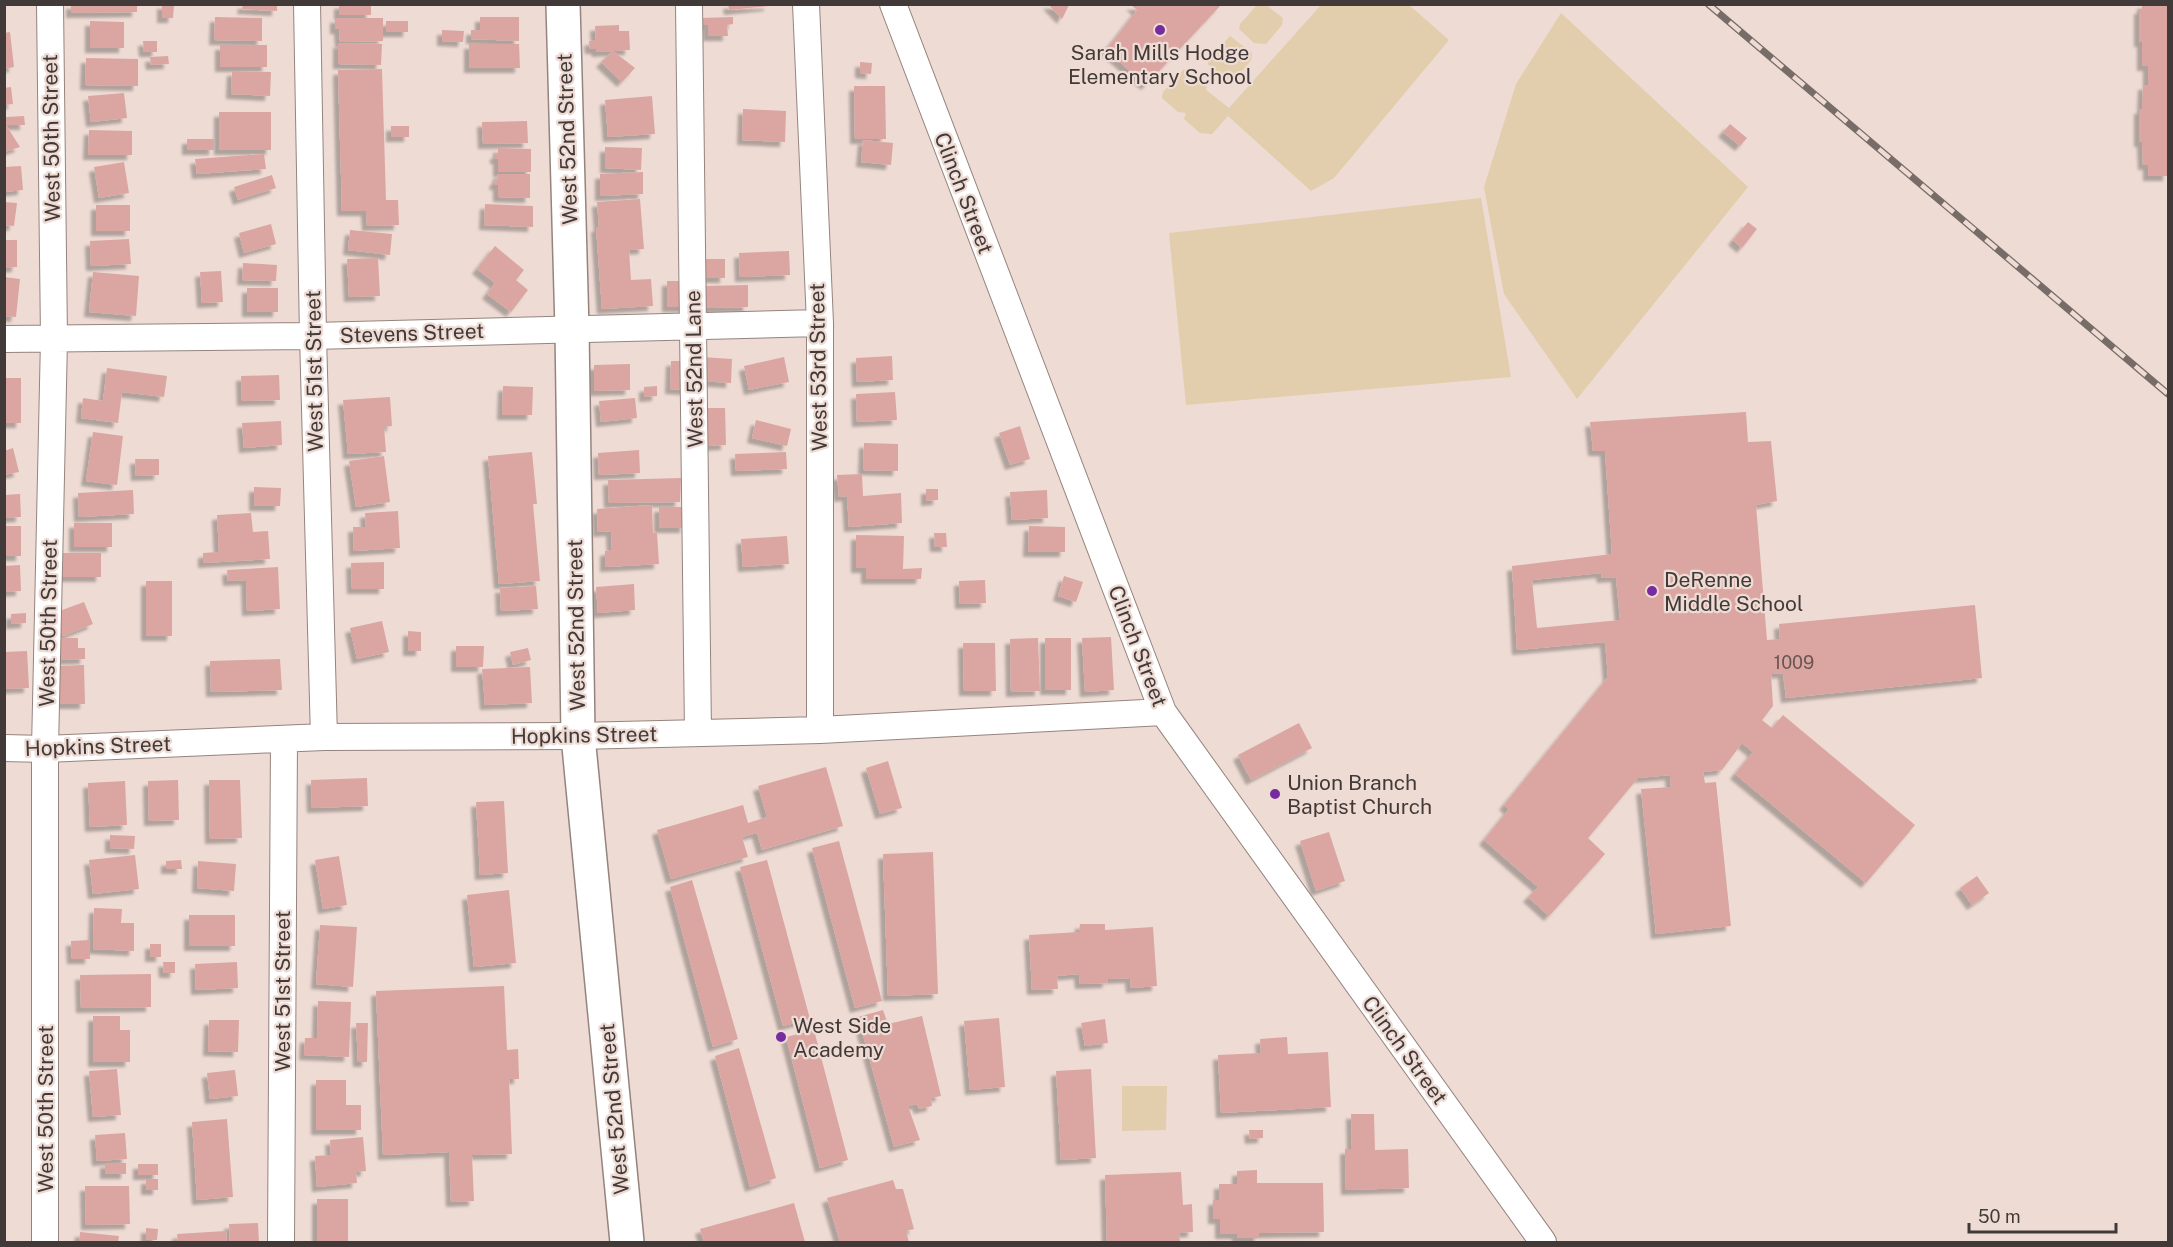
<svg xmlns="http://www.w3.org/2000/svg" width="2173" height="1247" font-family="'Public Sans',sans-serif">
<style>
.green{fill:#e2cdac}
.building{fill:#dba6a1;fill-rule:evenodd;filter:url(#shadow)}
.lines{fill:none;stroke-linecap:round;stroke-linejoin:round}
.minor-casing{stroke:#95847e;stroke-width:28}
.major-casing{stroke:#95847e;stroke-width:36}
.minor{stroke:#fff;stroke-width:26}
.major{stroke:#fff;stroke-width:33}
.rail-casing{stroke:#776c68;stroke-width:7}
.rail{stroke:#eedbd4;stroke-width:4.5;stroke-dasharray:14;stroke-linecap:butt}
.poi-dot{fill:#762c9f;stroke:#eedbd4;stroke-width:2}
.labels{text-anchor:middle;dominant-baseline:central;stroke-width:4.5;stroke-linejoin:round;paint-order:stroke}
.number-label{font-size:18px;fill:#685552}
.poi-label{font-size:21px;fill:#423a38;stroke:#eedbd4;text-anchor:start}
.street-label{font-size:21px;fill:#423a38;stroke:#eedbd4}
</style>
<defs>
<filter id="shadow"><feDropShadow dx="-5" dy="5" stdDeviation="1.5" flood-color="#0004"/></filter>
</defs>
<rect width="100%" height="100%" fill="#eedbd4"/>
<path class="green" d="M1257,5H1266L1283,18L1282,25L1266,44L1254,43L1239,29L1240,24Z
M1321,5H1409L1449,40L1334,178L1311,191L1228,116L1212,134L1200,133L1184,119L1186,113L1178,112L1162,98L1163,92L1184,69L1207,87L1206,90L1229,108Z
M1561,13L1748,187L1577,399L1504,294L1484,187L1516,84Z
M1230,36L1252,53L1251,60L1235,80L1223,78L1208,64L1209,59Z
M1481,198L1511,377L1186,405L1169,233Z
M1167,1086L1166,1130L1122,1131V1086Z"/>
<path class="building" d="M71,4H137V12L71,13Z
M162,4L174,5L173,18H162Z
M243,4H277V11L242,9Z
M339,4H371V15H339Z
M728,4H769V6L729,10Z
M1048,4H1068L1069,5L1062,19Z
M2142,4H2168V176H2148V165H2143L2142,142H2139V109H2142L2143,85H2148V66H2142V42H2139V9H2142Z
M1131,5H1221L1146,85L1106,50L1137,10Z
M215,17L262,18V41L214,40Z
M480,17H519V41L471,39V30H480Z
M733,17V24L727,25L728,36H708V25H700V18Z
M335,18H383V41L340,42L339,29H335Z
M90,21L124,22V48H90Z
M386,21H408V32H386Z
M619,25V31H629L630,50L597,52L596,49H590L589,41L596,40L595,26Z
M442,30L464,31L463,42L442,41Z
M10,32L14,67L4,69V33Z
M143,41H157V52H144Z
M338,43L382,44L381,65L338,64Z
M469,44H519L520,68H469Z
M220,45H267V67H220Z
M613,51L635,68L622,82L601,62Z
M168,56L169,64L151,65L150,57Z
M86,58L138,59V86L85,85Z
M860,62L872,63L871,74L860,73Z
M382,69L386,200H398L399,225L367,226L366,211H342L338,70Z
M232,71L271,72L270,96L231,94Z
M854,86H885L886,139H855Z
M11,87L13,104L4,105V88Z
M124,93L127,118L91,122L88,96Z
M652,96L655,134L608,137L605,100Z
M743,109L786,111L785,142L742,140Z
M219,112H271V150H219Z
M24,116L25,125H6V117Z
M527,121L528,143L483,144L482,122Z
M1730,124L1747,138L1740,146L1723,132Z
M6,125L20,147L4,152V126Z
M391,126H409V137H391Z
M89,130L132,131V155H88Z
M187,139H214V150H187Z
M863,140L893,143L891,165L861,162Z
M605,147L642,148L641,170L605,168Z
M498,148L531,149V172H498V159H495V154H498Z
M264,154L266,169L197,174L195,159Z
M124,162L129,193L99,198L94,167Z
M21,166L23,190L4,192V167Z
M643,172V194L600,196V174Z
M498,174H530V198L498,197V185H494L495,180H497Z
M272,175L276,188L238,200L234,187Z
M640,199L644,249L629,250L631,280L651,279L653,306L602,309L596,227H599L597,202Z
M4,202L17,203L14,226L4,225Z
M485,204L533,206V227L484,225Z
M96,205H130V231H96Z
M1748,222L1757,229L1742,248L1733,240Z
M271,224L276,244L244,253L239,233Z
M350,230L392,234L390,255L348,250Z
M129,239L131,264L91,266L90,241Z
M4,240H17V267L4,268Z
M495,246L524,270L516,280L528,290L511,312L487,294L495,283L477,269Z
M789,251L790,275L740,277L739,253Z
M378,258L380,296L349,297L347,259Z
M705,259H725V278H706Z
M243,263L277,265L276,281L242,280Z
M221,271L223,302L202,303L200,272Z
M93,272L139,276L136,316L89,312Z
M4,277L20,279L16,317L4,316Z
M667,281H686V307H667Z
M748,285V307L705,308V286Z
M247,288H278V312H247Z
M892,356L893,380L857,382L856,358Z
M702,357L732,359L731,383L701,381Z
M784,357L789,382L749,390L744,366Z
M671,361H688V390L670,389Z
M630,364V390L594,391V365Z
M107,368L167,376L164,397L122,392L118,423L81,418L83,398L103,401Z
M279,375L280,400L242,401L241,376Z
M4,378H21V423H4Z
M503,386L533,387L532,415H502Z
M657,386V396L644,397V387Z
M895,392L897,420L857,422L856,394Z
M390,397L392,426L384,427L386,452L348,454L343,400Z
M635,398L637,418L601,422L599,401Z
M705,408H725L726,445L706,446Z
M1746,412L1748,442L1771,441L1777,501L1756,505L1767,640L1780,639L1779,624L1975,605L1982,678L1786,698L1783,673L1771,674L1773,706L1762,720L1772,728L1783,715L1915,825L1866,883L1735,774L1753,752L1742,743L1722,770L1703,772L1705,783L1716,782L1731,926L1656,934L1641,789L1671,787L1670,775L1638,778L1588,838L1605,854L1549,916L1528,897L1538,887L1484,840L1509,809L1504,805L1608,677L1605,642L1517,650L1512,566L1612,554L1605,451H1593L1590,422ZM1601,573L1602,578L1616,577L1620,620L1537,628L1532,580Z
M756,420L791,429L787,446L752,438Z
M281,421L282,445L244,448L242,423Z
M1020,426L1030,459L1010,465L999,433Z
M93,432L123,436L117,485L86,481Z
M864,443L898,444V471L863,470Z
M13,448L19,472L4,475V451Z
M639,450L640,473L599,475L598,453Z
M532,452L537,504H533L540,581L499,584L488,456Z
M786,452L787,469L736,471L735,454Z
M384,456L390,502L356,507L349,461Z
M135,459H159V475L136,476Z
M862,474L863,496L901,493L902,523L849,527L847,496L839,497L837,475Z
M681,478L680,502L609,503L608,480Z
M254,487L281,488L280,506H254Z
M926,489H938V500L926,501Z
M133,490L134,514L79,517L78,493Z
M1047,490L1048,518L1012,520L1010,492Z
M20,494L21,517L4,518V495Z
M652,505L653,533H657L659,564L605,567V551L612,550L611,531L598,532L597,509Z
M659,507H685V528H659Z
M398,511L400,548L354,551L353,527H366L365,513Z
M251,513L253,532L268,531L270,559L203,563V553L219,552L217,515Z
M74,523H112V547H74Z
M4,526H21V556H4Z
M1029,526L1065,527V552H1028Z
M934,533H946L947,547H935Z
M856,535L904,536L903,569L922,568L921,579H866V568H856Z
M787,536L789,564L743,567L741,539Z
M57,553H101V577H57Z
M384,562V589H352L351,563Z
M20,565L21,591L4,592V566Z
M278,567L280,609L247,611L246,580L228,581L227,570Z
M1064,576L1083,582L1076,602L1058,596Z
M985,580L986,603L960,604L959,581Z
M146,581H172V636H146Z
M634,584L635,610L598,613L596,587Z
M536,586L538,609L501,611L500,588Z
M84,602L93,624L63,636L54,613Z
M26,613V623L11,624V614Z
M382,621L389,652L357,659L350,628Z
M408,631L421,632V651H408Z
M1111,637L1114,690L1085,692L1082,638Z
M58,638H78V648H85V659L58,660Z
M1038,638L1040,691L1011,692L1010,639Z
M1045,638H1071V690H1045Z
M963,643H995L996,691H964Z
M456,646H484L483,667H456Z
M528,648L531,660L513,665L510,652Z
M27,651L29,688L4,689V652Z
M280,659L282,690L211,692L210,661Z
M84,665L85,704H60L59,666Z
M530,667L532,703L485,705L482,669Z
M1299,723L1312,748L1251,780L1238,755Z
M888,761L902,808L880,814L866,768Z
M826,767L843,826L762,850L757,833L742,837L748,857L671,879L657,830L743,805L748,823L767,817L758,786Z
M367,778L368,806L312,808L311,780Z
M178,780L179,820L149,821L148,781Z
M209,780H240L242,838L210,839Z
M125,781L127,825L90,827L88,783Z
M504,801L508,873L480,875L476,802Z
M1329,832L1345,881L1316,891L1300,841Z
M110,835L135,836L134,849L110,848Z
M839,841L882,1001L855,1008L812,848Z
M933,852L938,994L888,996L883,854Z
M135,855L139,889L93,894L89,860Z
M339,856L347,905L323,909L315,860Z
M181,860L182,869H166V861Z
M767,860L810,1019L783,1026L740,867Z
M198,861L236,864L234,891L197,888Z
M1977,876L1989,893L1972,905L1960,888Z
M692,880L738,1039L713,1047L670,887Z
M509,890L516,963L474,967L467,895Z
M94,908L122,909L121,923H134V951L93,949Z
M189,915H235V946H189Z
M1080,924H1105V930L1153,927L1157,986L1131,988L1130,978L1107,979L1108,983L1080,984L1079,974L1057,976L1058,989L1032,990L1029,935L1079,932Z
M320,925L357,927L353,987L316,984Z
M90,940V959H72L71,941Z
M150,944H161V957H150Z
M163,962H175V973H164Z
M237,962L238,988L196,990L195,964Z
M151,974V1007L81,1008L80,975Z
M504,986L507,1050L518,1049L519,1079H509L512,1154L472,1155L474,1201L451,1202L449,1152L383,1155L376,991Z
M318,1001L351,1002L349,1057L304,1055L305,1038H317Z
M883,1010L888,1024L922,1016L941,1096L931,1098L932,1106L919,1109L917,1104L908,1106L920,1140L894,1147L858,1017Z
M93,1016H120V1030H130V1062H93Z
M999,1018L1005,1087L970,1090L964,1021Z
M1105,1019L1108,1043L1085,1046L1081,1023Z
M209,1020H239L238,1052L208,1051Z
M356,1023H368L367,1062H358Z
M814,1030L848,1160L820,1168L786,1037Z
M1287,1037L1288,1054L1328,1052L1331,1107L1221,1113L1218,1055L1261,1053L1260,1039Z
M739,1048L776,1178L750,1187L715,1056Z
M117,1069L121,1115L93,1117L89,1071Z
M1091,1069L1096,1158L1061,1160L1056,1071Z
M235,1070L238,1096L210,1099L207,1073Z
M316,1080H346V1105H361V1130H316Z
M1351,1114H1374L1375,1150L1408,1149L1409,1188L1346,1190L1345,1149H1352Z
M227,1119L233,1197L197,1200L192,1122Z
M1249,1130H1263V1138L1250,1139Z
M125,1133L127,1159L97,1161L95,1135Z
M363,1137L366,1171L356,1172L357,1183L317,1187L315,1156L331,1155L330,1140Z
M105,1163H126V1174H105Z
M138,1164H158V1175H138Z
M1257,1170V1183H1323L1324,1232L1259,1233V1238H1237V1234H1220V1219H1213V1200H1219V1184H1237V1171Z
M1181,1172L1183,1205L1192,1204L1193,1232L1179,1233L1180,1242H1107L1105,1175Z
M146,1179H158V1190H146Z
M893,1180L896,1189H903L914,1229L906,1231L909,1242H840L827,1198Z
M85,1186H129L130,1224L86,1225Z
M317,1199H348V1242H317Z
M794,1203L805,1242H704L700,1229Z
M258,1223L259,1242H230L229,1224Z
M146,1228L158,1229L157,1240H146Z
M226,1231L227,1242H178L177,1234Z
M80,1232L119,1236L118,1242H79Z"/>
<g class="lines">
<defs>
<path id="minor" d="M307,4L313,336L324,737
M689,4L698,733
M806,4L820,323V730
M893,4L1163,712L1543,1242
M4,339L313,336L820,323
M4,748L45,749L324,737L578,736L820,730L1163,712
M45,1242V749L54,339L50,4
M281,1242L284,740"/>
<path id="major" d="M563,4L572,329L578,736L627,1242"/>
</defs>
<use href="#minor" class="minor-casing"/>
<use href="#major" class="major-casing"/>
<use href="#minor" class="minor"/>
<use href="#major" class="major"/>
<defs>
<path id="rail" d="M1708,4L2168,394"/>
</defs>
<use href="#rail" class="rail-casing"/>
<use href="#rail" class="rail"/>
</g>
<g class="poi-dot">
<circle cx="1160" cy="30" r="6"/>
<circle cx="1652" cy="591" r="6"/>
<circle cx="1275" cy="794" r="6"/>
<circle cx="781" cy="1037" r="6"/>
</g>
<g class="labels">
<g class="number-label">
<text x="1794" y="662">1009</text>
</g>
<g class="poi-label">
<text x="1160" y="52" text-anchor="middle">Sarah Mills Hodge<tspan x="1160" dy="24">Elementary School</tspan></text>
<text x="1664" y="579">DeRenne<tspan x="1664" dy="24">Middle School</tspan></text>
<text x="1287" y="782">Union Branch<tspan x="1287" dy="24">Baptist Church</tspan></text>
<text x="793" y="1025">West Side<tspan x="793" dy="24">Academy</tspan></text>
</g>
<g class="street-label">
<text transform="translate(51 138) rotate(-91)">West 50th Street</text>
<text transform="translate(567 139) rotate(-92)">West 52nd Street</text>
<text transform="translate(964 193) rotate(69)">Clinch Street</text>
<text transform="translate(412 333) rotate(-2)">Stevens Street</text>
<text transform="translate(818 367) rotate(-91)">West 53rd Street</text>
<text transform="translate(694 369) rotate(-91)">West 52nd Lane</text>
<text transform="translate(314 371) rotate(-91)">West 51st Street</text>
<text transform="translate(48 623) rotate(-89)">West 50th Street</text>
<text transform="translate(576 625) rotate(-91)">West 52nd Street</text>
<text transform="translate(1138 646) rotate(69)">Clinch Street</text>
<text transform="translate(584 735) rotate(-1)">Hopkins Street</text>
<text transform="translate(98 746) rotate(-2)">Hopkins Street</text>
<text transform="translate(282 991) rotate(-90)">West 51st Street</text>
<text transform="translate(1405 1050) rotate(54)">Clinch Street</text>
<text transform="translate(45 1109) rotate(-90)">West 50th Street</text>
<text transform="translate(614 1109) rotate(-95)">West 52nd Street</text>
</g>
</g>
<rect width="2173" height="1247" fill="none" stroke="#423a38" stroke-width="12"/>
<path d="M1969 1223v9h147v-9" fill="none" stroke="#423a38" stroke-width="3"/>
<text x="1978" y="1223" font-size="18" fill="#423a38" stroke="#eedbd4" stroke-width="4.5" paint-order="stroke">50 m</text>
</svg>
